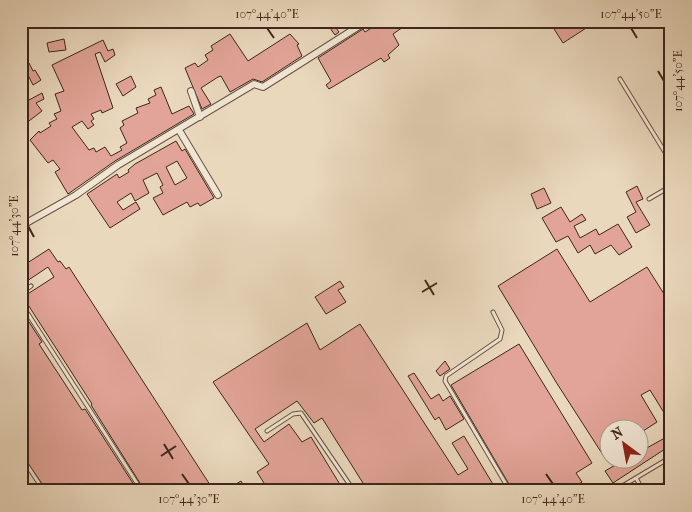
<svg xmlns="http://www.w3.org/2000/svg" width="692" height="512" font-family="'IM FELL French Canon',serif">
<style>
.building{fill:#e2a498;stroke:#3d261a;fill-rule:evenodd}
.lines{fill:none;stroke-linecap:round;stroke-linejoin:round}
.lane-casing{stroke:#685243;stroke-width:5}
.street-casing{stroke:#685243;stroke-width:8}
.lane{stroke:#f1e6d4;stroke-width:3}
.street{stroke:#f1e6d4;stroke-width:6}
.ticks{fill:none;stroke:#3d261a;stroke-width:2}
.neatline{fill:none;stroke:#3d261a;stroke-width:2}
.ticks-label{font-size:12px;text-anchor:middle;fill:#3d261a}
</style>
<rect width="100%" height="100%" fill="#ead8bd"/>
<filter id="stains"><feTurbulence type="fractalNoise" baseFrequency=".004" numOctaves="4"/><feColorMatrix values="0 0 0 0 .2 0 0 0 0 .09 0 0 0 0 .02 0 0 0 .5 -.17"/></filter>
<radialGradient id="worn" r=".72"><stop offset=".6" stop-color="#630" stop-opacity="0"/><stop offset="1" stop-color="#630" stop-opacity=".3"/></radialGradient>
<path class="building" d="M325,21H345L336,28L339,32L335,35Z
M383,21H412L393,34L399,45L388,55L390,58L384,62L381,58L329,89L326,85L331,81L318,58L363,29L365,32Z
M549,21H597L563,43Z
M230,34L248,61L290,34L299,44L297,45L302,56L262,82L253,79L230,92L221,76L218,77L201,88L211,104L202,109L185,68L195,63L198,67L208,60L205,55L213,50L211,46Z
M64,39L66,50L49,52L47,43Z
M103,40L108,51L113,49L115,55L105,62L100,52L95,54L113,108L102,113L101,110L91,114L94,119L91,121L94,125L88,129L82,121L72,127L89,150L94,148L96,152L105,147L111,156L122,150L120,147L127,143L120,128L124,125L122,121L138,113L136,108L150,103L148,99L156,95L154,90L161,87L172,114L189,106L194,114L115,161L68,194L55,172L60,169L53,160L48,163L30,140L39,131L40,133L51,126L49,123L57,119L54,114L61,111L55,94L64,91L52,65Z
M29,63L33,71L35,70L41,80L33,85L23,65Z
M131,76L136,87L123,96L116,84Z
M42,93L44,99L36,103L42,111L25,124L21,118V98L26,95L29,100Z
M176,141L182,151L185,149L214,198L200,206L198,203L190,207L187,202L163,215L153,198L163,193L160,187L163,185L157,173L143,180L149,193L135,201L131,193L117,202L123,210L136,202L140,209L110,228L87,194L117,174L119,178L129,172L128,170L135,164ZM177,161L187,178L175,185L166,167Z
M637,186L643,199L636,202L650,225L636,233L627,217L636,212L626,192Z
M544,188L551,203L537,209L531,194Z
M561,207L570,222L582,214L586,220L574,226L580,238L596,229L599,235L618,224L632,247L619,255L611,245L595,254L590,245L578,253L568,236L556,242L542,218Z
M49,249L58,262L60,261L66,269L69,267L214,491H145L91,405L92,404L23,297L54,277L48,267L21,285V267Z
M557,249L590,302L647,267L671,305V424L650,390L641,395L657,422L640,433V430H610V452L603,455L556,382L498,286Z
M340,281L344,287L338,290L346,302L326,314L315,297Z
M21,315L27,324L29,322L42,342L39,344L82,410L85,409L138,491H47L21,453L24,447L21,444Z
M307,323L320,350L360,324L458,475L468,469L452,443L464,436L497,491H368L322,418L314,423L297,401L255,429L264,442L289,424L302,442L311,437L344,491H269L257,472L269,464L213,382Z
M519,344L592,463L576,473L582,482L567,491H513L451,385Z
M445,361L450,369L440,376L436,371Z
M414,373L431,399L439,394L443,401L450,396L464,419L446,430L439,417L435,420L408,376Z
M663,439L668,447L613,483L605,471L624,460H640V450L644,447L645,449Z
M21,472L33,491H21Z
M671,478V486L663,491H650Z
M241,481L247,491H225Z"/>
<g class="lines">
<defs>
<path id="lane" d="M620,79L671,162
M649,199L671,186
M21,293L31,286
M21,303L142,491
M493,312L502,330L500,339L446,376L445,381L510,491
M267,431L293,414L301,413L354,491
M21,456L44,491
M636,478L643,491
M614,491L671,457"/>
<path id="street" d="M191,91L200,117
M179,130L218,195
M21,226L76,195L118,165L254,84L263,87L367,21"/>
</defs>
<use href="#lane" class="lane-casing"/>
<use href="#street" class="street-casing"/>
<use href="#lane" class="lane"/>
<use href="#street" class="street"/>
</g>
<path class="ticks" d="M267,28L274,38M631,28L637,38M658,71L664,81M28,226L34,237M425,280L434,295M422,292L437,283M164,444L173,459M161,456L176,446M182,474L189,484M546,474L553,484"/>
<rect width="692" height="512" fill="none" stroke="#ead8bd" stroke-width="55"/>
<g transform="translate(624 444) rotate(328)"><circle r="24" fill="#f1e6d4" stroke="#a9998a"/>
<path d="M0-4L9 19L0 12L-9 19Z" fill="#8f2418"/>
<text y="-8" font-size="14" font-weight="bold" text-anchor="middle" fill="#3d261a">N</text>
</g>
<rect x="28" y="28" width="636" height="456" class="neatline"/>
<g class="ticks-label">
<text x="267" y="18">107°44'40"E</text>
<text x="631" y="18">107°44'50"E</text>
<text transform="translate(678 81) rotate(-90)" y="4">107°44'50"E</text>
<text transform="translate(14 226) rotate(-90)" y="4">107°44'30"E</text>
<text x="189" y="503">107°44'30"E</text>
<text x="553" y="503">107°44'40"E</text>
</g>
<rect width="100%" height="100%" filter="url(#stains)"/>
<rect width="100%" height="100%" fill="url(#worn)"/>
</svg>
